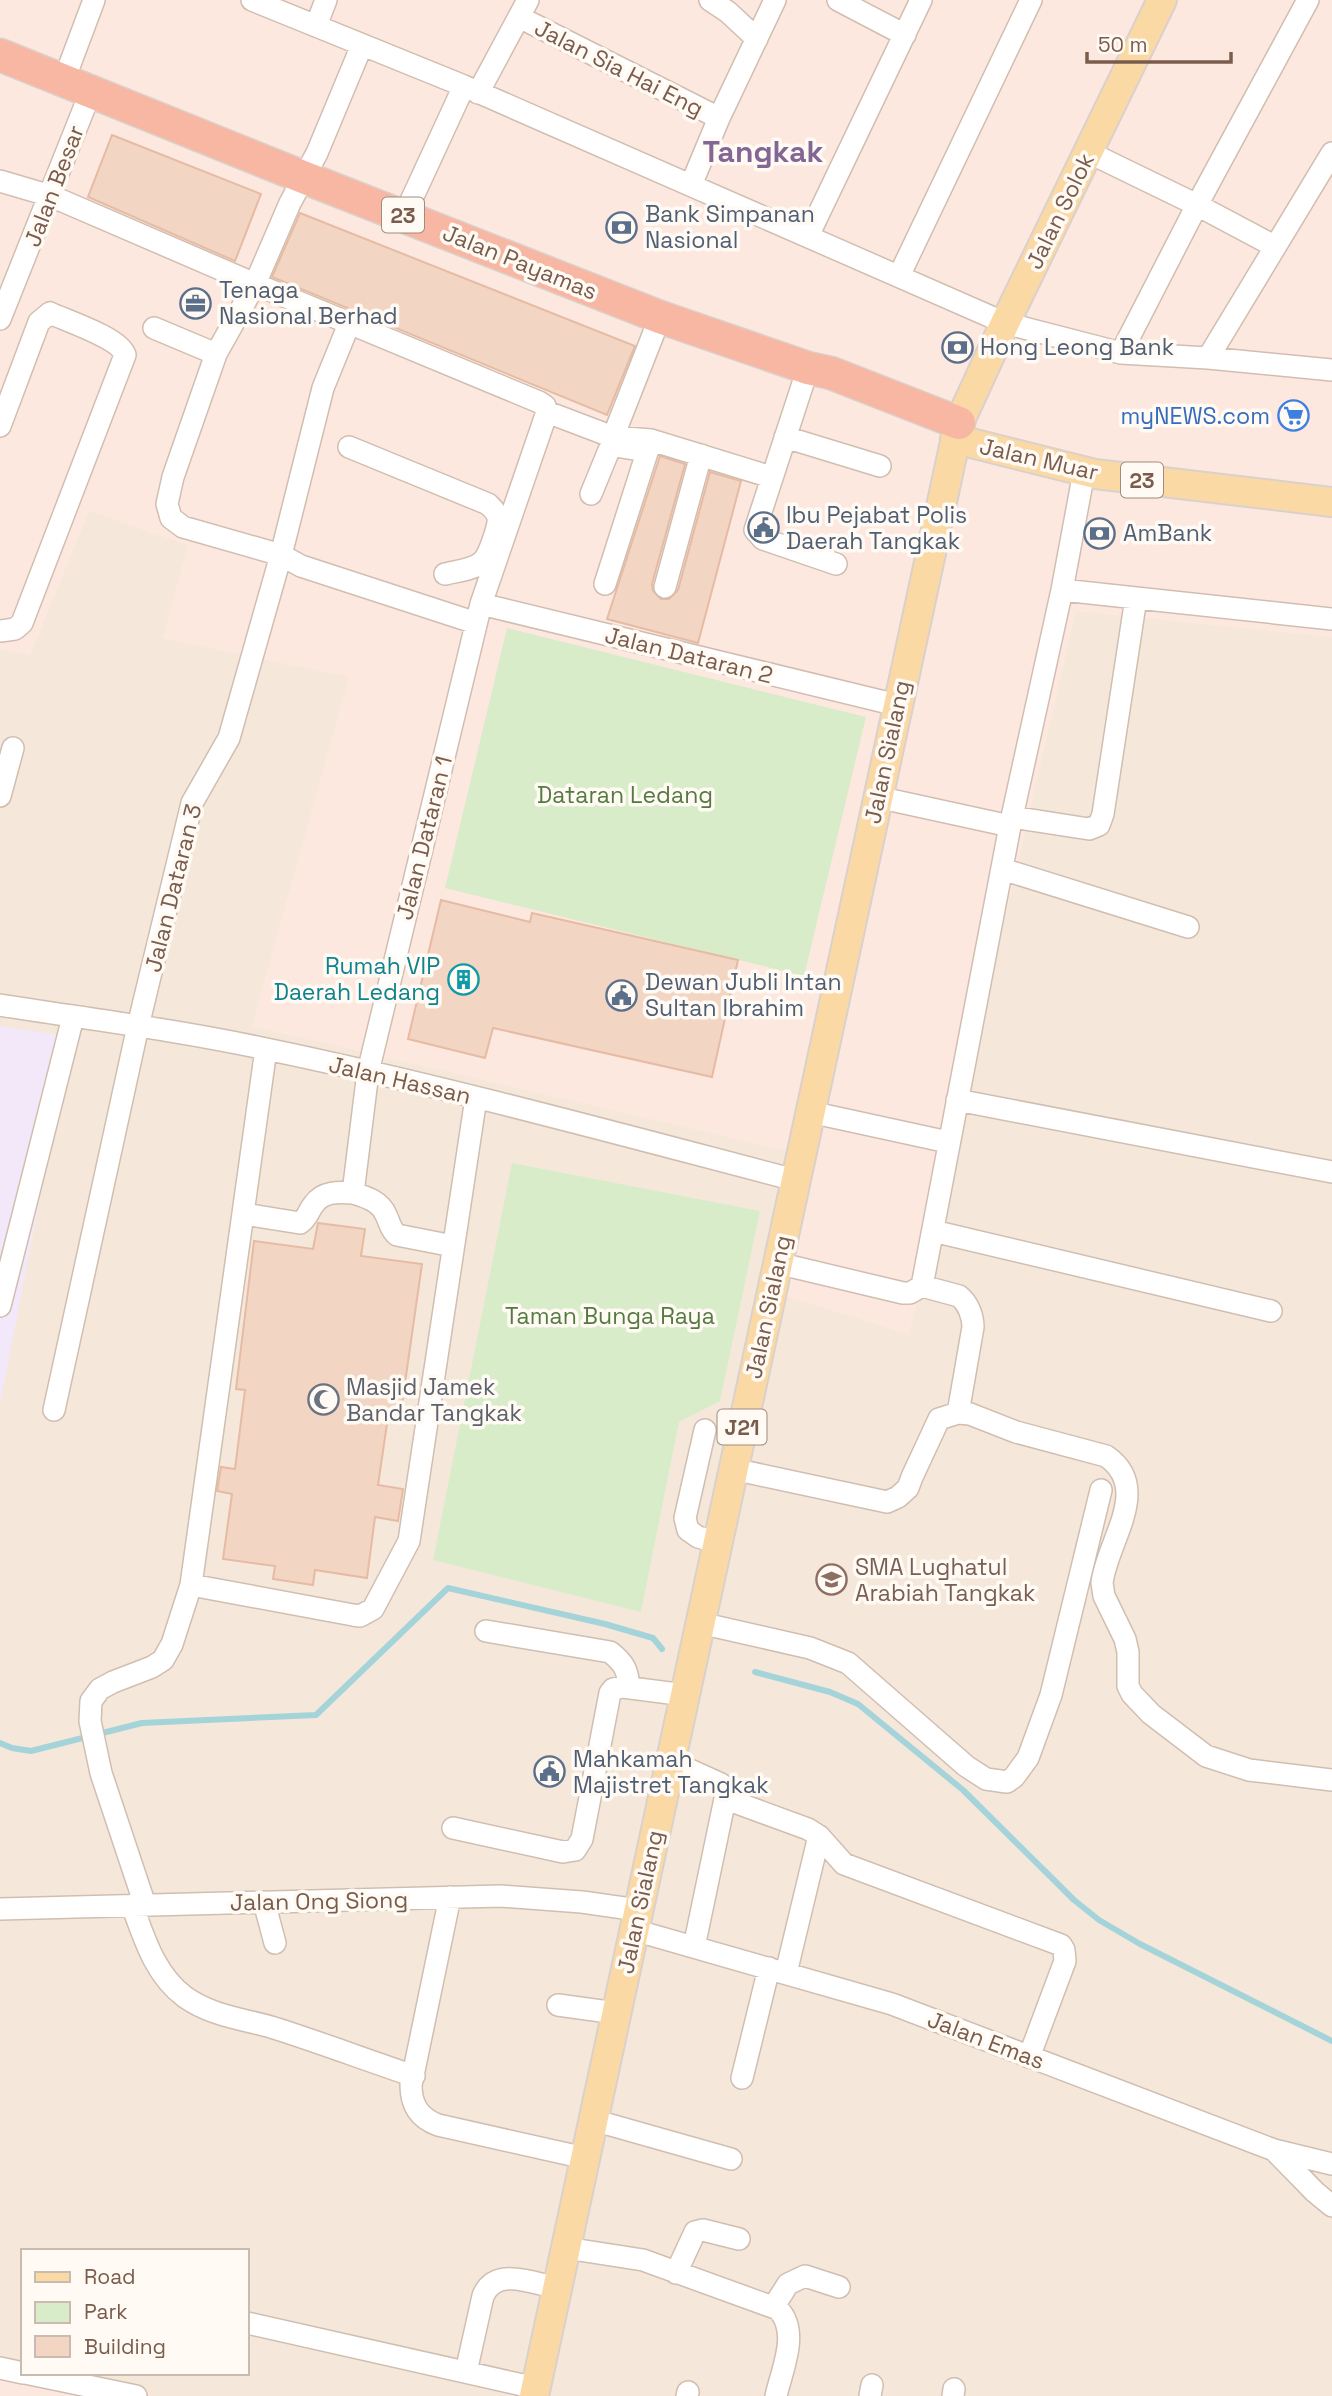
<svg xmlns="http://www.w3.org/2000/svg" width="1332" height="2396" font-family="'Space Grotesk',sans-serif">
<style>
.residential{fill:#f5e8da;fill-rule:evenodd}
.commercial{fill:#fde8e0}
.education{fill:#f3e8fa}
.green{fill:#d8ecc9}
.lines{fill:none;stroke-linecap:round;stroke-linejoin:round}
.stream{stroke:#a5d3da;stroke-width:6}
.building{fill:#f3d5c3;stroke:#e6bba3;stroke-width:2}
.minor-casing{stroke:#d1beb0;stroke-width:24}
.major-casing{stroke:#dad1cd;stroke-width:32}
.highway-casing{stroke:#dad1cd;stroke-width:35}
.minor{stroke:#fff;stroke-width:21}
.major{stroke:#fbd9a5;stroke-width:28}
.highway{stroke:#f7b7a3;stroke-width:32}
.labels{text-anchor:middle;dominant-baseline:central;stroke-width:7;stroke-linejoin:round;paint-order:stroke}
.shield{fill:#fffaf3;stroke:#a28b7f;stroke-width:2}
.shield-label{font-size:21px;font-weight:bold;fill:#7a5c4d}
.street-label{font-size:23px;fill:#7a5c4d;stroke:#fffaf3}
.service-label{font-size:23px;fill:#4e5e75;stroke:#fffaf3;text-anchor:start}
.shop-label{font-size:23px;fill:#366cbe;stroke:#fffaf3;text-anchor:end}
.park-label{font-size:23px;fill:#537a41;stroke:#fffaf3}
.culture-label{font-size:23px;fill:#0d838f;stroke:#fffaf3;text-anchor:end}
.worship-label{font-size:23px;fill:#5b616d;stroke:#fffaf3;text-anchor:start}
.education-label{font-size:23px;fill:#785e54;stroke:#fffaf3;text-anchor:start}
.district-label{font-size:30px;font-weight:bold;fill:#846695;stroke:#fffaf3}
</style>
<rect width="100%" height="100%" fill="#fdf6ec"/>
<path class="residential" d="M0,0H1332V2396H0ZM23,2251H247V2373H23Z"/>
<path class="commercial" d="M0,0H1332V637L1076,611L909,1334L765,1290L796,1153L252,1026L349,677L163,638L188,545L89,511L30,655L0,649Z
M0,2361L150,2392L149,2396H0Z"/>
<path class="education" d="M0,1026L71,1037L0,1404Z"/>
<path class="green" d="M507,628L866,717L804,976L445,888Z
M512,1163L760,1211L720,1401L679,1422L641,1612L433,1560Z"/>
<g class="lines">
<path class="stream" d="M755,1672L830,1692L858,1704L963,1790L1074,1900L1099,1920L1140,1944L1332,2041
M0,1743L12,1748L31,1751L142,1723L316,1715L448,1588L605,1624L653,1638L662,1649"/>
</g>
<path class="building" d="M112,135L261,194L235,261L88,197Z
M300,213L635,346L607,415L272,277Z
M660,456L685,464L652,584L653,591L661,599H669L678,590L710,472L741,481L698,643L607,619Z
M441,900L530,922L532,913L738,960L712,1077L493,1028L485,1058L408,1039Z
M318,1223L365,1229L361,1256L422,1264L401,1411L389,1410L378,1485L403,1489L398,1521L375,1517L367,1578L315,1570L313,1585L273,1579L275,1566L223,1559L232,1494L217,1491L221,1467L235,1469L245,1390L236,1389L254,1241L313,1249Z"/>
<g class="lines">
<defs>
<path id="minor" d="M252,0L464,86L1005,323L1121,353L1208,358L1332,370
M710,0L728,12L757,39
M838,0L905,35
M519,17L719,118
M316,26L326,0
M362,45L317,153L290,203L255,284L539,402L545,406L547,412L613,437L651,440L771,477
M64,80L94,0
M478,93L528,0
M1088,152L1197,205L1274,246
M0,181L51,196L255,284L216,354L173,477L167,504L171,518L183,527L281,555L301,566L476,623
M691,185L719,118L775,0
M404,216L464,86
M808,236L921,0
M899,276L1031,0
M0,319L91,91
M154,328L216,354
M1121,353L1197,205L1308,0
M1208,358L1332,153
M808,368L755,530L763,539L836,564
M0,426L39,322L50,313C67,321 120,338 125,355L22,623L15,629L0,631
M613,437L660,317
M785,437L880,466
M349,447L488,504C492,508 497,512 498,518C499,526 489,555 483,561C474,570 457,571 445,574
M591,494L609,450L615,446L634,449
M605,584L651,440
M665,587L701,455
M1062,590L1332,619
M481,604L897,705
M0,796L13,748
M877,797L1010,826
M1012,817L1089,829L1099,825L1103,814L1136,598
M1002,869L1188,927
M0,1005C89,1019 178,1030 266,1049C444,1086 619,1134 795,1180
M957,1100L1332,1172
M810,1112L948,1142
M244,1214L300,1223C308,1218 308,1211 314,1204C323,1191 339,1192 353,1193
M933,1231L1271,1311
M453,1246L397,1235C390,1229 390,1223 386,1215C380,1201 366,1197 353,1193L368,1072L481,604L547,412
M777,1263L903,1293H910L922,1286L1010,826L1062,590L1084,472
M922,1286L959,1296C968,1303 973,1316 973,1327L958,1413
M0,1306L73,1017
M54,1410L138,1026L192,803L229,738L281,555L323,388L349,324
M705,1430L685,1518L688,1530L698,1537L717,1542
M733,1469L887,1502L898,1497L908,1488L912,1477L939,1419L958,1413L970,1414L1016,1432L1106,1456C1153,1488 1107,1541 1102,1583L1104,1596L1125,1639L1128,1652V1686L1132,1694L1151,1714L1206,1756L1249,1770L1332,1780
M191,1585L353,1615L360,1616L373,1609L409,1541L476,1098
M700,1623L810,1648L848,1663L966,1766L986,1779L1007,1782L1014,1777L1028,1758L1051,1695L1101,1490
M486,1631L610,1652C624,1663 628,1670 629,1688
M670,1761L721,1784L726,1794L694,1947
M726,1799L808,1829L819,1836L844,1864L1061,1945L1064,1950L1065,1961L1029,2057
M453,1828L563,1852L575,1850L582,1839L610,1693L613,1689L623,1687L685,1695
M450,1897L411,2085C411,2105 419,2118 438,2125L585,2158
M264,1902L275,1943
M132,1905C144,1938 155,1975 185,1997C210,2015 242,2019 271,2027C319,2042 366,2060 414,2076
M145,1905L101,1773L90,1721L91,1701L100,1689L113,1682L152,1667L163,1660L172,1644L191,1585L266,1049
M0,1909L501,1896L582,1902L638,1910
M634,1930L892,2004L1274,2150L1332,2164
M786,1973L819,1836
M558,2005L616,2013
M742,2078L769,1968
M593,2120L731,2159
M1274,2150L1315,2192L1332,2206
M566,2248L643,2260L778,2309C800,2332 782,2369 776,2396
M676,2273L695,2232L703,2230L739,2239
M774,2306L788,2284L805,2276L839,2287
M247,2323L536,2388
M0,2368L23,2373
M466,2372L483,2296C495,2266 533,2283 557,2288
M25,2373L136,2396
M687,2396L688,2392
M870,2396L872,2385
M953,2396L954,2389"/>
<path id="major" d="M955,439L1095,474L1332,502
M534,2396L959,423L1005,323L1162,0"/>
<path id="highway" d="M0,55L303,177L660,317L808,368L831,373L959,423"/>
</defs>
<use href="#minor" class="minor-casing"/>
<use href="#major" class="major-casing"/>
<use href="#highway" class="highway-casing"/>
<use href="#minor" class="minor"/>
<use href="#major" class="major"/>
<use href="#highway" class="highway"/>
</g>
<defs>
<symbol id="bank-ring" viewBox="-11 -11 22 22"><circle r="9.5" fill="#fffaf3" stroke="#5c6f8a" stroke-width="1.5"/><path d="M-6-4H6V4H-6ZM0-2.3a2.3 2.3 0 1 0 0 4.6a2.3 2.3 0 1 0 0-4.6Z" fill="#5c6f8a"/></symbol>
<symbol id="office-ring" viewBox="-11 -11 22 22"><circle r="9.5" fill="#fffaf3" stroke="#5c6f8a" stroke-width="1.5"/><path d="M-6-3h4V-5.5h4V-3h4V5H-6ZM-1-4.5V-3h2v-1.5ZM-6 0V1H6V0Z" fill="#5c6f8a"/></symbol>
<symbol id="supermarket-ring" viewBox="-11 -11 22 22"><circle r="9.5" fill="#fffaf3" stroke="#3f7fe0" stroke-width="1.5"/><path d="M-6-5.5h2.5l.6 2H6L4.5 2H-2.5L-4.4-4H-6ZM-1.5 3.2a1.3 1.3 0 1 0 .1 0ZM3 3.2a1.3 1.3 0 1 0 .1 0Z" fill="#3f7fe0"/></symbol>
<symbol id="civic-ring" viewBox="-11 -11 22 22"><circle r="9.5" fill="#fffaf3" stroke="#5c6f8a" stroke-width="1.5"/><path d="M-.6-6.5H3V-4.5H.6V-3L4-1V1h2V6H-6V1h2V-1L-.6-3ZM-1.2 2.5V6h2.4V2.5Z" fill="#5c6f8a"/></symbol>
<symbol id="building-ring" viewBox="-11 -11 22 22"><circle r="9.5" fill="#fffaf3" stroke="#0f9aa8" stroke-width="1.5"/><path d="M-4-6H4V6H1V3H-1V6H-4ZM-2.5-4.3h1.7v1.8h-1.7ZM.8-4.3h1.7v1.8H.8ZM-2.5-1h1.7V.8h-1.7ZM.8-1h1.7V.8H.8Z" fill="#0f9aa8"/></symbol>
<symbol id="mosque-ring" viewBox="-11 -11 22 22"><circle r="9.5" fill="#fffaf3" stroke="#6b7280" stroke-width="1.5"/><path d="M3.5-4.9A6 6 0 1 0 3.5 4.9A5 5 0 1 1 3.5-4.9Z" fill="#6b7280"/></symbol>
<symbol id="school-ring" viewBox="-11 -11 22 22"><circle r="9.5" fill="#fffaf3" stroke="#8d6e63" stroke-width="1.5"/><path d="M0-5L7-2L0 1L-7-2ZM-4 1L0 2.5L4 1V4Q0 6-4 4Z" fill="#8d6e63"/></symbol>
</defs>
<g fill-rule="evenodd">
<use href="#bank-ring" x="604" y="210" width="35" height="35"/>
<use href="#office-ring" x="178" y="286" width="35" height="35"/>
<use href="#bank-ring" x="940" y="330" width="35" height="35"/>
<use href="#supermarket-ring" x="1276" y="398" width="35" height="35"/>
<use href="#civic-ring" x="746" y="510" width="35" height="35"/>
<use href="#bank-ring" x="1082" y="516" width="35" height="35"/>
<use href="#building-ring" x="446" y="962" width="35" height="35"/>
<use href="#civic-ring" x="604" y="978" width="35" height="35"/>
<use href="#mosque-ring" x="306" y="1382" width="35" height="35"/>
<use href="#school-ring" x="814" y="1562" width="35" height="35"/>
<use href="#civic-ring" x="532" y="1754" width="35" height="35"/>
</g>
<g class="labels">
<g class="shield">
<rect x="382" y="197.5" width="42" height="35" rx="5"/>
<rect x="1121" y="462.5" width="42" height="35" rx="5"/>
<rect x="717.5" y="1409.5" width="49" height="35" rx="5"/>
</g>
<g class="shield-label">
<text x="403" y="215">23</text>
<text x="1142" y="480">23</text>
<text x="742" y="1427">J21</text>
</g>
<g class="street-label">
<text transform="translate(619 68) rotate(27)">Jalan Sia Hai Eng</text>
<text transform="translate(54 186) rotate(-69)">Jalan Besar</text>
<text transform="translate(1060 211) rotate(-64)">Jalan Solok</text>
<text transform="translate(520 262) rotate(22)">Jalan Payamas</text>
<text transform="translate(1039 459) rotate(13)">Jalan Muar</text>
<text transform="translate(689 655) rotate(14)">Jalan Dataran 2</text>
<text transform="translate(887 752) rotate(-78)">Jalan Sialang</text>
<text transform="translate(424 838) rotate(-76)">Jalan Dataran 1</text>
<text transform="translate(173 888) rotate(-76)">Jalan Dataran 3</text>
<text transform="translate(400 1080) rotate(13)">Jalan Hassan</text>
<text transform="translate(768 1307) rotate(-78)">Jalan Sialang</text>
<text transform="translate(319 1901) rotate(-1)">Jalan Ong Siong</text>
<text transform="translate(640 1902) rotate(-78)">Jalan Sialang</text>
<text transform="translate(986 2040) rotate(21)">Jalan Emas</text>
</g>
<g class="service-label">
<text x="645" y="214">Bank Simpanan<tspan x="645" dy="26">Nasional</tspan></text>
<text x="219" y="290">Tenaga<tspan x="219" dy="26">Nasional Berhad</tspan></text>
<text x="980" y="347">Hong Leong Bank</text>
<text x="786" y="515">Ibu Pejabat Polis<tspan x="786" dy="26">Daerah Tangkak</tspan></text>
<text x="1123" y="533">AmBank</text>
<text x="645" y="982">Dewan Jubli Intan<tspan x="645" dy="26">Sultan Ibrahim</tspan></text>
<text x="573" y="1759">Mahkamah<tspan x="573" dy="26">Majistret Tangkak</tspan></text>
</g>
<g class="shop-label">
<text x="1270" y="416">myNEWS.com</text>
</g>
<g class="park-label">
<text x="625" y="795">Dataran Ledang</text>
<text x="610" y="1316">Taman Bunga Raya</text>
</g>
<g class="culture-label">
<text x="440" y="966">Rumah VIP<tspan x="440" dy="26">Daerah Ledang</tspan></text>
</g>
<g class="worship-label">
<text x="346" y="1387">Masjid Jamek<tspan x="346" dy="26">Bandar Tangkak</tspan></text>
</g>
<g class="education-label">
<text x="855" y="1567">SMA Lughatul<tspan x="855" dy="26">Arabiah Tangkak</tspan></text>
</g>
<g class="district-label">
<text x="763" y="151">Tangkak</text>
</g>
</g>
<rect x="21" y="2249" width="228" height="126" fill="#fffaf3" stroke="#cabbb1" stroke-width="2"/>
<rect x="35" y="2272" width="35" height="10" fill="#fbd9a5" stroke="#cabbb1" stroke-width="2"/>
<text x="84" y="2284" font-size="21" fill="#7a5c4d">Road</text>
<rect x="35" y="2302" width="35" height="21" fill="#d8ecc9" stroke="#cabbb1" stroke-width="2"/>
<text x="84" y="2319" font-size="21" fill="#7a5c4d">Park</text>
<rect x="35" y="2336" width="35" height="21" fill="#f3d5c3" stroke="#cabbb1" stroke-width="2"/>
<text x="84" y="2354" font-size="21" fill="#7a5c4d">Building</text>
<path d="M1087 52v10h144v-10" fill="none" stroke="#7a5c4d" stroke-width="3.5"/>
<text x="1098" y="52" font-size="21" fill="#7a5c4d" stroke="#fffaf3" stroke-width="5" paint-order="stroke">50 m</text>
</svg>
